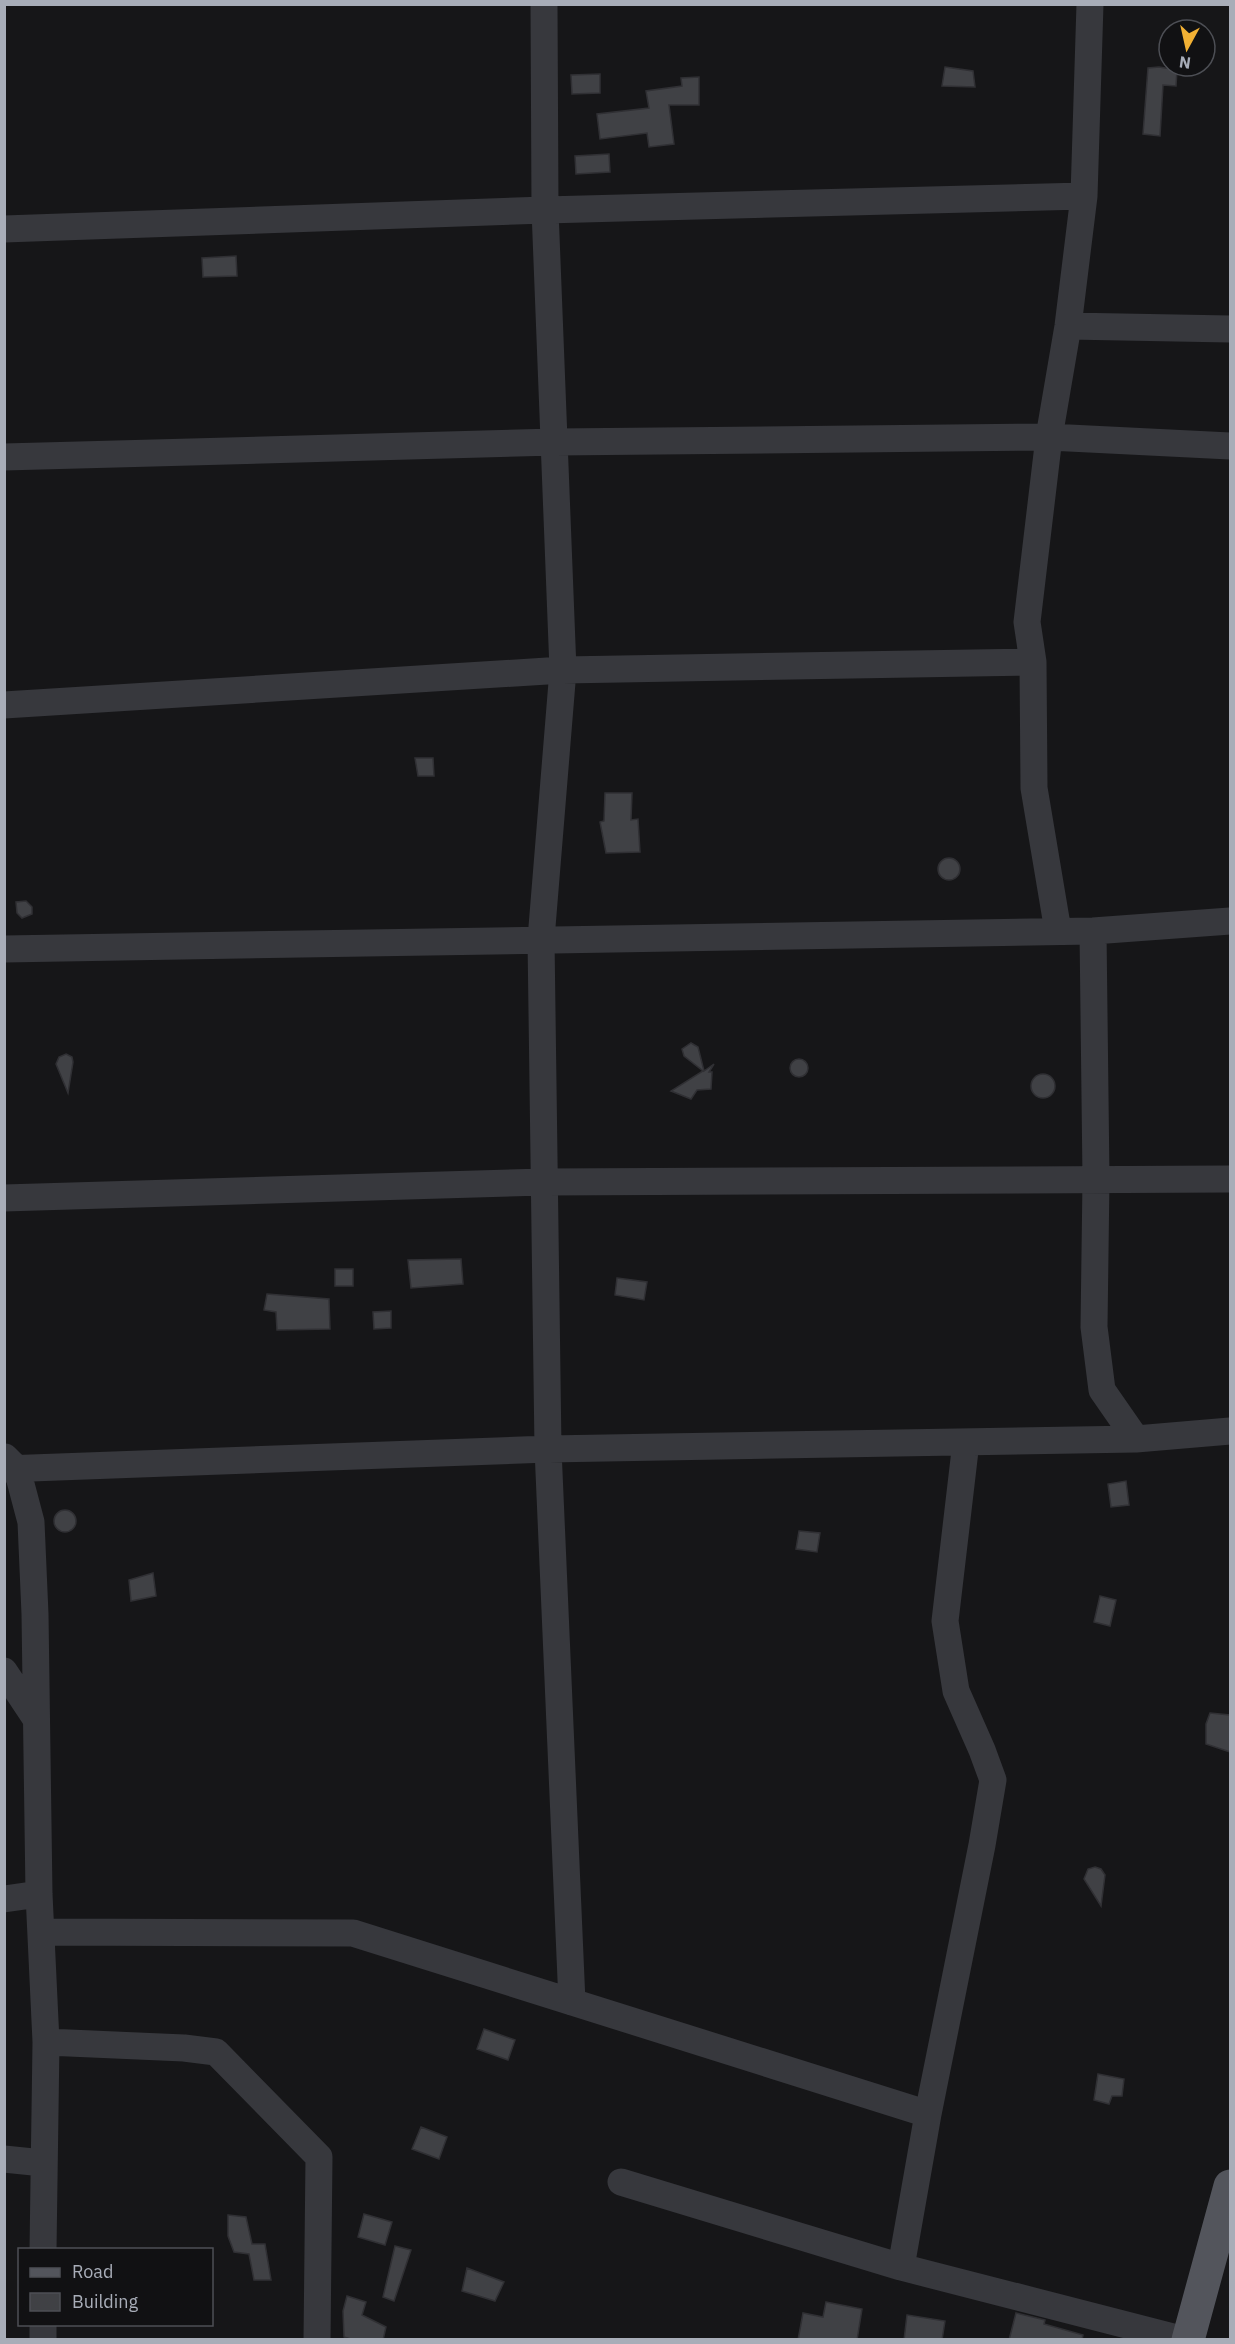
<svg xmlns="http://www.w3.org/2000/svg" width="1235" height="2344" font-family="'IBM Plex Sans',sans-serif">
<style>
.building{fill:#404145;stroke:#303034;stroke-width:1.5}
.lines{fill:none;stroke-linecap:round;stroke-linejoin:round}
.minor{stroke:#37383d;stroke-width:27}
.major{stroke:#53555c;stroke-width:33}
</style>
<rect width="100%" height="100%" fill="#161618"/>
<path class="building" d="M945,67L973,71L975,87L942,86Z
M1159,67L1177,70L1176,86L1163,85L1160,136L1143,134L1148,68Z
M600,74V93L572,94L571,75Z
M699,77V105H669L674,144L649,147L647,133L600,139L597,114L649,108L646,91L682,86L681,78Z
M609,154L610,172L576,174L575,156Z
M236,256L237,276L203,277L202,258Z
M415,758H433L434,776H418Z
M605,793H632L631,820L638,819L640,852L606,853L600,822L604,821Z
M938 869a11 11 0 1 1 22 0a11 11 0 1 1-22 0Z
M26,901L32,907V914L22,918L17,913L16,902Z
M691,1043L698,1047L704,1071L714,1064L709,1072H712L711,1089L697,1090L691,1099L671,1091L703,1071L684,1056L682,1049Z
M66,1054L72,1057L73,1062L68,1093L56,1064L59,1057Z
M790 1068a9 9 0 1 1 18 0a9 9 0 1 1-18 0Z
M1031 1086a12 12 0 1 1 24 0a12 12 0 1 1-24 0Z
M461,1259L463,1284L411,1288L408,1260Z
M335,1269H353V1286H335Z
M617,1278L647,1282L644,1300L615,1295Z
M267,1294L329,1299L330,1329L277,1330L276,1312L264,1310Z
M391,1311V1328L374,1329L373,1312Z
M1126,1481L1129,1505L1111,1507L1108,1484Z
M54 1521a11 11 0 1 1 22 0a11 11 0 1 1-22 0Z
M799,1531L820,1533L817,1552L796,1549Z
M153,1573L156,1596L131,1601L129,1580Z
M1100,1596L1116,1600L1110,1626L1094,1622Z
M1210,1713L1230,1715V1752L1206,1744V1724Z
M1095,1867L1101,1869L1105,1875L1101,1906L1084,1879L1088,1869Z
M484,2029L515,2040L508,2060L477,2049Z
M1098,2074L1124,2079L1122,2096H1112L1109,2104L1094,2100Z
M421,2127L447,2137L439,2159L412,2149Z
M364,2214L392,2222L385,2245L358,2237Z
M228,2215L246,2217L252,2244H265L271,2280H254L249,2254L234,2252L228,2236Z
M395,2246L411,2250L394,2301L383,2297Z
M467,2268L504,2282L495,2301L462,2291Z
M347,2296L366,2302L362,2315L386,2327L383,2340H354L344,2337L343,2311Z
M826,2302L862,2309L857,2340H798L803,2313L823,2317Z
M1016,2313L1045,2320L1044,2324L1083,2335L1082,2340H1009Z
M907,2315L945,2321L942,2340H904Z"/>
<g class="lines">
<path class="minor" d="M544,4L545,210L563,670L541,939L548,1449L572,2002
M4,229L545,210L1084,196
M1068,326L1230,329
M4,457L555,442L1049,437L1230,446
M4,705L563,670L1033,662
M1058,931L1034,788L1033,662L1027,622L1049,437L1068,326L1084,196L1090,4
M1093,931L1096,1179L1094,1327L1102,1390L1136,1439
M4,949L1093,931L1230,921
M4,1198L544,1182L1230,1179
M5,1457L17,1469L31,1522L35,1614L39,1894L46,2042L43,2250
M4,1469L548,1449L1136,1439L1230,1431
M4,1671L36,1719
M4,1899L39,1894
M41,1932L353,1933L928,2114L982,1845L993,1780L982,1750L956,1691L945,1621L966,1442
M46,2042L184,2048L216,2052L319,2157L317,2340
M4,2159L43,2163
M621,2182L901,2267L1185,2340
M901,2267L928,2114
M43,2324V2340"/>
<path class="major" d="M1188,2340L1230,2186"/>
</g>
<rect width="1235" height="2344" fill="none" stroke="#a8adb8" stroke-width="12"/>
<rect x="18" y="2248" width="195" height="78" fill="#111113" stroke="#4d4f55" stroke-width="1.5"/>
<rect x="30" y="2268" width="30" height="9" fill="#53555c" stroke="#4d4f55" stroke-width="1.5"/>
<text x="72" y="2278" font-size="18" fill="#a8adb8">Road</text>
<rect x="30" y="2293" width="30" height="18" fill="#404145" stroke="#4d4f55" stroke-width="1.5"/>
<text x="72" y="2308" font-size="18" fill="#a8adb8">Building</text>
<g transform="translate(1187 48) rotate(188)"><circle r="28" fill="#111113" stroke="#4d4f55" stroke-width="1.5"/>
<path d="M0-4.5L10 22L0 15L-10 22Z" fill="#f2b134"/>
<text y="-9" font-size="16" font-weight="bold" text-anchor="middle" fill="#a8adb8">N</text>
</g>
</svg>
